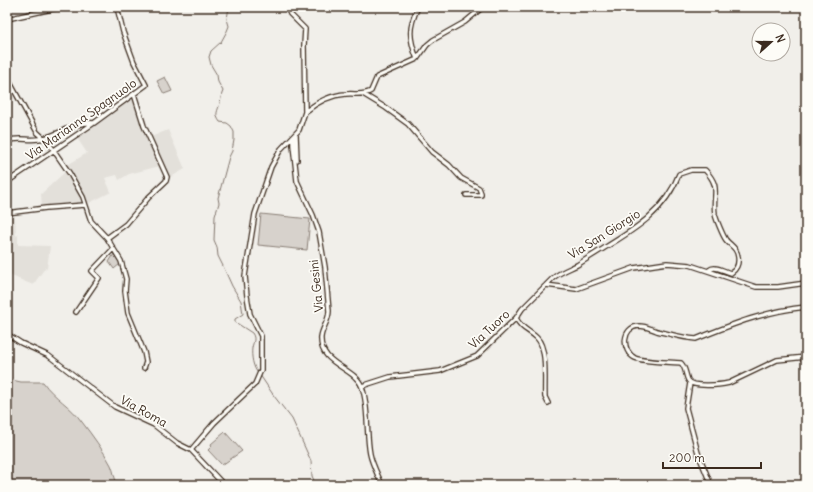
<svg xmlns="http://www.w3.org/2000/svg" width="813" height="492" font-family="Delius,sans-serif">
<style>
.built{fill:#e3e0da}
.green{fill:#d7d2cc;stroke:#897e75}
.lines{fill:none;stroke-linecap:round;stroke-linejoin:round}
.stream{stroke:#80746b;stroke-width:1}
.minor-casing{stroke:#3b2a1e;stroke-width:6}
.minor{stroke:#fdfcf7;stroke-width:3.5}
.labels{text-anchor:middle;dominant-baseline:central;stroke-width:3.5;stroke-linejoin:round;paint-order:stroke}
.street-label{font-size:12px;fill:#3b2a1e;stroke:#fdfcf7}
</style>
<rect width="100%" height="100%" fill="#f1efea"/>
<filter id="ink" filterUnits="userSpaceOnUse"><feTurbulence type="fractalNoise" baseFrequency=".025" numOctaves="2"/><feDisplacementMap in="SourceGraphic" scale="8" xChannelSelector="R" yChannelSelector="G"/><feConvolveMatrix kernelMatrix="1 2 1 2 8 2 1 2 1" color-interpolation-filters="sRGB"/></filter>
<g filter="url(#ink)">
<path class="built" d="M132,98L146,134L160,166L129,174L119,180L117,175L105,178L111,192L87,204L78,185L66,166L87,153L77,138L107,118Z
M168,130L185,169L169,178L151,137Z
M65,172L77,190L81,202L79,204L42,208L41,194Z
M9,216H15L16,236L18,235V245L50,246L47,269L45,268L33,285L7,274V224H10Z"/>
<path class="green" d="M165,77L172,91L164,94L157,81Z
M261,214L310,219L307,250L258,245Z
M114,254L120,264L114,269L109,262Z
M7,379L21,382H43C54,398 71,406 82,422C92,435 103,450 111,465C114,471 114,479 118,485H7Z
M225,432L242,451L222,465L208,450L212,446L211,444Z"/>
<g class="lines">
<path class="stream" d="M229,7L227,19L229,26L227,31L221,42L211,51L209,57L211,65L217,75L218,82L223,91C221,95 221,99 220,103C218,111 214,114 220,122L227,123L231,126L234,132V140L232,151L229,157L218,198L219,203L215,216L214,240L217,247L218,256L223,266L232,286L241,301L243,314L235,319V322L252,333C256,339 253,342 252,348C251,356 253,368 258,373
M260,375L274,396L292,419L311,461L312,476L316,485"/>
<defs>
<path id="minor" d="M7,19L61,7
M417,59C409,38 408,28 418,7
M7,77L37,132L48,142L70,174L83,197L91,221L107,238L121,261L126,279L125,291L128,313L144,352L146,362L144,368
M363,94L386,108L408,124L432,152L449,165L461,178L479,188L481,193V195H466
M305,112C317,102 330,95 346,94C355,93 363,96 371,91L377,77L417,59L427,45L433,40L465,22L483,7
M296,135L297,160
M293,138V145L297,181L313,215L319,232L325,267L329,311C329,321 322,328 321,337C319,365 355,367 362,387C369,405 366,434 370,454C372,464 378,475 382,485
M7,141C19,136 31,142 44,138C60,134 76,121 94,123
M7,182L94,123L146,85L134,62L123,32L117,7
M7,213L46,208L85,205
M107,238L126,224L149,197L166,181L167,177L144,126L134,94
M546,285L576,289L634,268L667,263L690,265L756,287H778L806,283
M806,307C766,311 733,324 696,339C683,338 670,334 657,331C651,329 646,326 639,326C622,327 621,351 635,358C644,362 670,362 681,363C686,368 685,374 688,380C692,388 721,385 729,383L777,360L806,357
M76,312L99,278L92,271L113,249
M516,318C521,329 529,330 537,338C548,349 544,382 545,397L548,403
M7,334L21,343L49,356L115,407L154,425L177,443L191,450L224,485
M690,383L686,408L698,453L711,485
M362,386L390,377L440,371L477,356L516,318L522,309L553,278C560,272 569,269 577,265C585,260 593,255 601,250C634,230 665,212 679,174L691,170H705C722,188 712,194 715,214C716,219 723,236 726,240C731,246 737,248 738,257C739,264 736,270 731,273C723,271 715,265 709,270
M191,450L214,423L255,384L261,370V336L250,314L247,296L245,276L255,214L271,167L281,149L299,130L305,112L304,45L305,29L290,14L287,7
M805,481L806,483"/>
</defs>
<use href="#minor" class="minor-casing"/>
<use href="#minor" class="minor"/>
</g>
</g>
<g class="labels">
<g class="street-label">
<text transform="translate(81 119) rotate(-35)">Via Marianna Spagnuolo</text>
<text transform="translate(604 234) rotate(-32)">Via San Giorgio</text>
<text transform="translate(316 286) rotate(-96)">Via Gesini</text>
<text transform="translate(489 329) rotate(-43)">Via Tuoro</text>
<text transform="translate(144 411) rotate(29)">Via Roma</text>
</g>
</g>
<rect width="813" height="492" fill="none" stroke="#fdfcf7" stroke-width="24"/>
<rect x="12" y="12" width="789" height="468" fill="none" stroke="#3b2a1e" stroke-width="1.5" filter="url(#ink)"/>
<g transform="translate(771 42) rotate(69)"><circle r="19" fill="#fdfcf7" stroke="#afa8a0"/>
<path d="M0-3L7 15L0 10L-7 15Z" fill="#3b2a1e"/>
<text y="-6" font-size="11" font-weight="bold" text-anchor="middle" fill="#3b2a1e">N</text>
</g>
<path d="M663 462v6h98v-6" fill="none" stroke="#3b2a1e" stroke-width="2"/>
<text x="669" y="462" font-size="12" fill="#3b2a1e" stroke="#fdfcf7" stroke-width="3" paint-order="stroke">200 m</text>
</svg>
